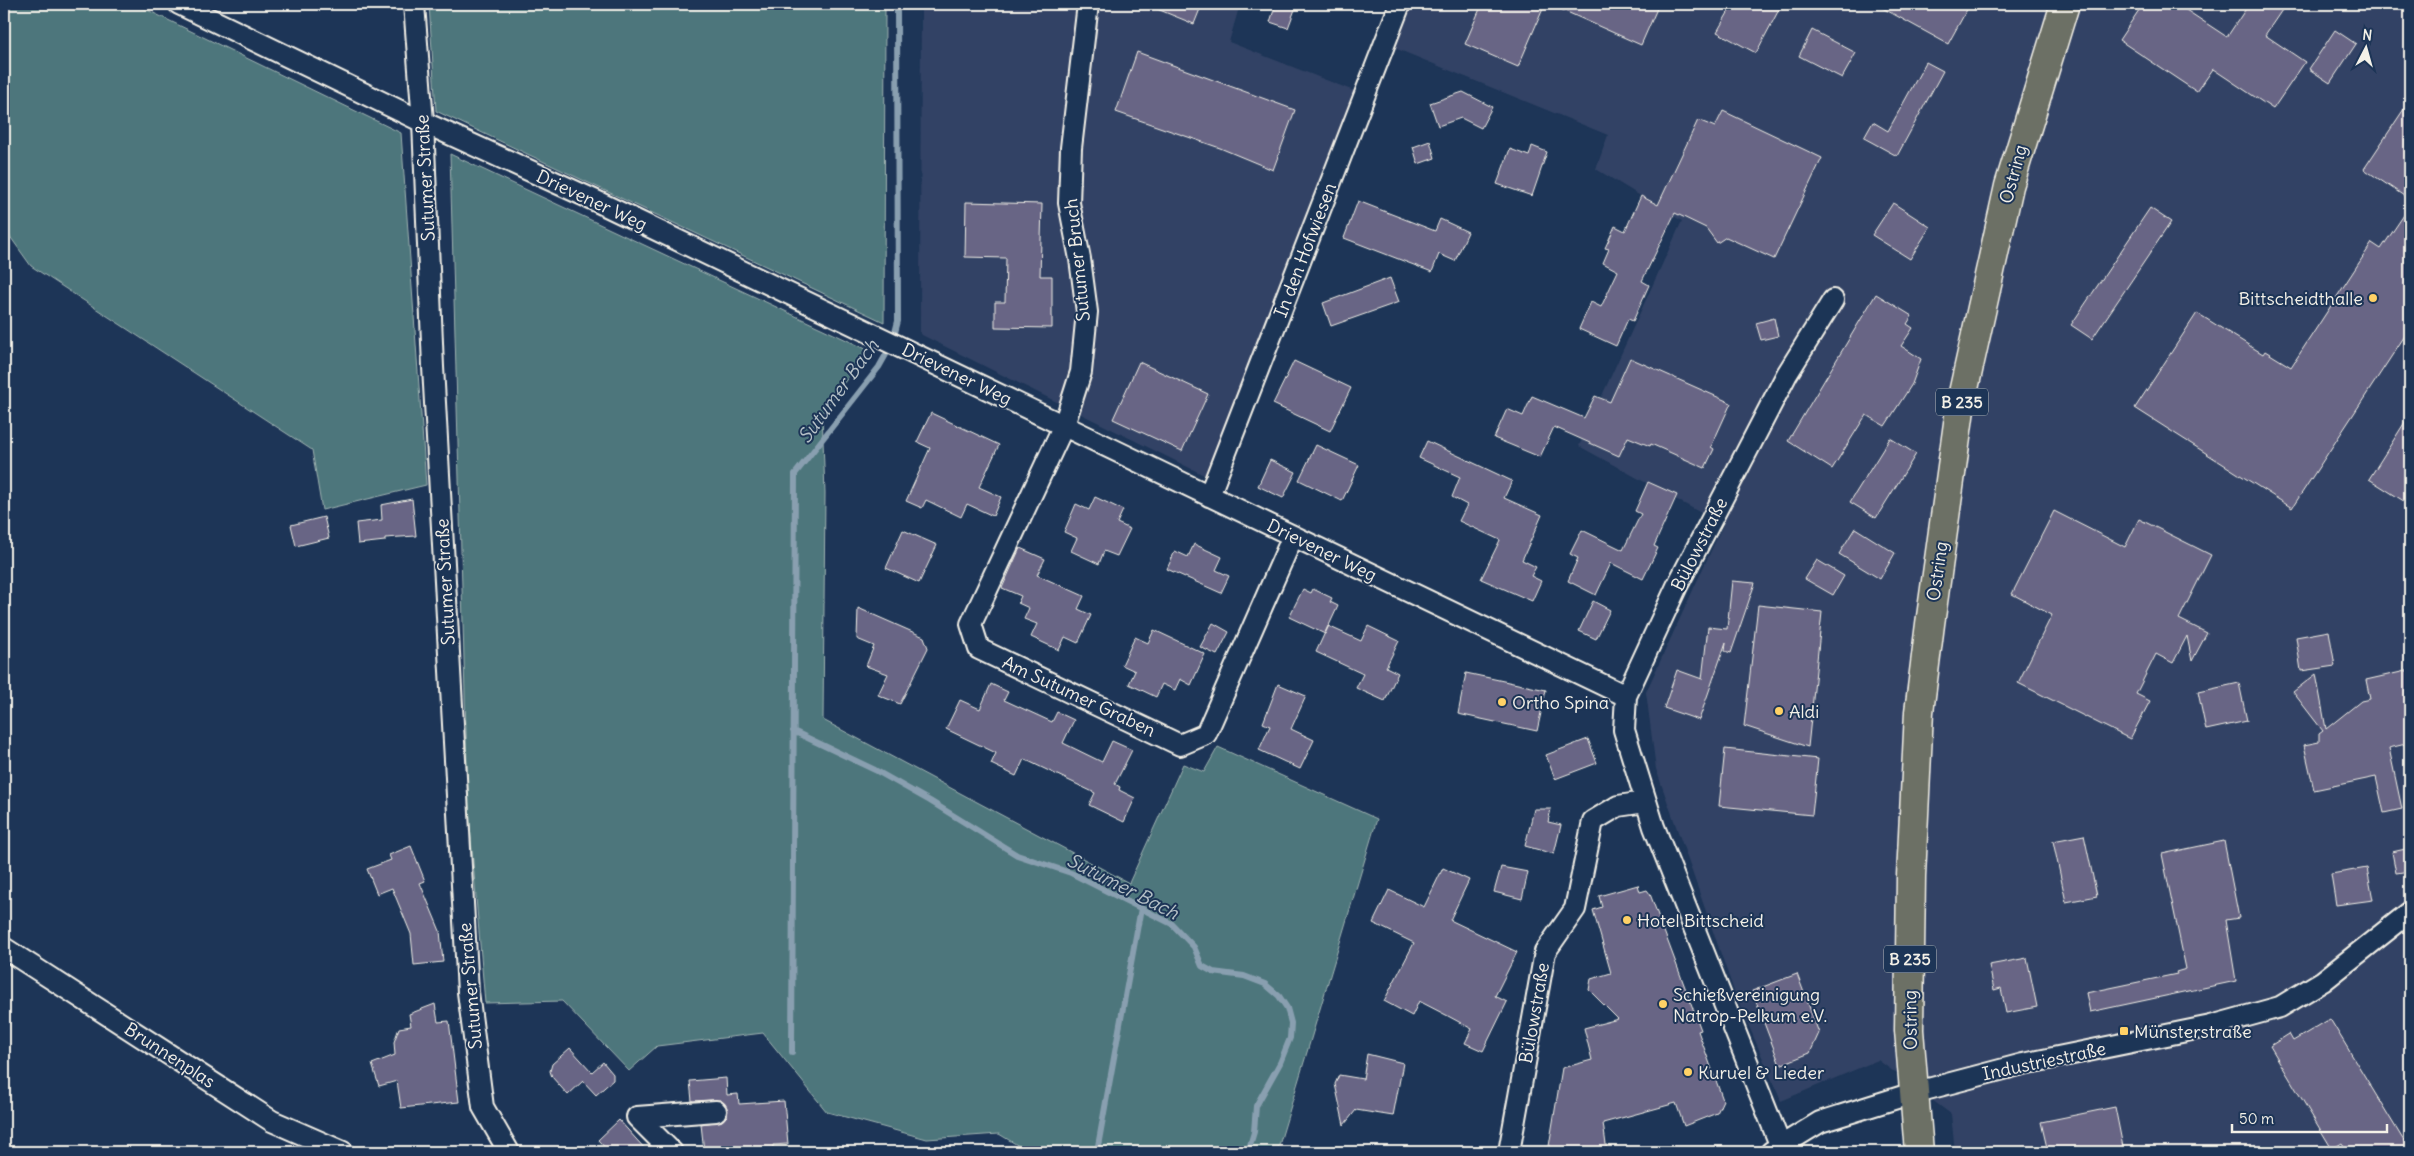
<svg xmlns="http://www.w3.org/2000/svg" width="2414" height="1156" font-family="Delius,sans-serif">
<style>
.built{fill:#334365}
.green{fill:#4d767b;stroke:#a0b4b2}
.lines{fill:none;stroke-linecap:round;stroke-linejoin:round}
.stream{stroke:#899fb0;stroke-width:6}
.building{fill:#676585;stroke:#f4f1e8}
.minor-casing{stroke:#f4f1e8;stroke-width:24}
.primary-casing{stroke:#f4f1e8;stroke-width:31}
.minor{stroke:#1d3557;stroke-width:20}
.primary{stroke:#6c7065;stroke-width:28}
.poi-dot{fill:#ffd166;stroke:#1d3557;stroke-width:2}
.labels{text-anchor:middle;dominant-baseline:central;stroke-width:4;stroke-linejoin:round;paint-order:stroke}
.shield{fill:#1d3557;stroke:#b4b9bc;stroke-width:1}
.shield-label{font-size:16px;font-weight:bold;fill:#f4f1e8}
.street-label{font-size:18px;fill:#f4f1e8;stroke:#1d3557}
.poi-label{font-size:18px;fill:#f4f1e8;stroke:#1d3557;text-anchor:start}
.water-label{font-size:19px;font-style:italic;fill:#b6c1c7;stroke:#1d3557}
</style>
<rect width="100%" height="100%" fill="#1d3557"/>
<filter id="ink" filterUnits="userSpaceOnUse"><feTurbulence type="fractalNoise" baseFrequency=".02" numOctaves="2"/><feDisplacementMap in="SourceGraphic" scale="10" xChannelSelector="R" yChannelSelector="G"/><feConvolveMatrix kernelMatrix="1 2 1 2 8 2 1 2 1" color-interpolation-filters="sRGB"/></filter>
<g filter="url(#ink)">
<path class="built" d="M921,4H1240L1229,42L1359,93L1206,476L920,334Z
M1389,4H2410V1152H1955L1951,1114L1878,1060L1781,1101L1734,991L1656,769L1646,692L1723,525L1579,446L1682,221L1596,169L1608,135L1375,40Z"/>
<path class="green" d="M4,4H135L401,133L426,485L322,510L312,450L31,266L4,228Z
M429,4H885L884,322L436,111Z
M450,154L868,350L822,413L825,493L823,720L1129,883L1183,764L1204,772L1218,747L1377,819L1277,1152H1029L999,1134L927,1139L827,1112L763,1033L657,1046L629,1071L562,1001L485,1003L468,803Z"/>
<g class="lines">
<path class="stream" d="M793,731L875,770L930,801L1017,855L1071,873L1172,924L1194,947L1202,966L1213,972L1244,976L1265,984L1279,996L1287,1008L1291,1023L1290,1038L1280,1063L1256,1106L1254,1132L1248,1152
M792,1052L795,474L879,367L892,344L898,321L897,4
M1098,1146L1141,908"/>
</g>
<path class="building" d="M1145,4H1202L1194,24Z
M1276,4H1297L1288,28L1270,22Z
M1482,4H1545L1518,67L1465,44Z
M1549,4H1659L1641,45Z
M1733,4H1782L1756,53L1717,32Z
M1875,4H1970L1948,44Z
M2143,4H2177L2227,37L2249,4H2286L2265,35L2305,62L2273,109L2213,69L2197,92L2119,40Z
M1812,30L1856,53L1842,78L1799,56Z
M2335,30L2356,44L2330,83L2309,69Z
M1137,52L1295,110L1273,170L1220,148L1116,112Z
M1926,62L1943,71L1897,156L1864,138L1873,122L1888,131Z
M1463,92L1492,107L1481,128L1461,118L1438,126L1430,103Z
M2410,100V200L2364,169Z
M1723,111L1822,158L1774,259L1726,237L1717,243L1706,228L1675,213L1642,281L1649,285L1633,321L1628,319L1616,346L1579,329L1591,302L1601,307L1618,271L1603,263L1609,249L1605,248L1615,226L1625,231L1641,196L1658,205L1698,120L1715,127Z
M1430,141L1435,158L1418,164L1413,147Z
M1532,146L1547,152L1532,196L1497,184L1510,149L1529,156Z
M1358,201L1435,231L1440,219L1468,232L1455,261L1439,254L1432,272L1344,238Z
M966,202L1042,204L1040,276H1052V328L995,327V302H1005L1006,258L965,257Z
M1893,203L1930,227L1910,259L1872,235Z
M2410,206V328L2292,508L2135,408L2197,313L2263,354L2265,351L2291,367L2372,243L2381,249Z
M2150,208L2171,222L2092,339L2071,325Z
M1390,278L1399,302L1331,326L1323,303Z
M1876,294L1912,316L1907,324L1913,328L1901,346L1921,359L1912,384L1885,426L1866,415L1832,469L1788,441Z
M1774,318L1778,336L1761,340L1756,323Z
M1630,358L1731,403L1711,447L1714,449L1705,468L1651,444L1650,446L1628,437L1619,456L1554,427L1540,457L1494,438L1507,409L1523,416L1532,396L1584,418L1595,396L1610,402Z
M1294,361L1351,388L1330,431L1273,404Z
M1139,362L1208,394L1182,451L1113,419Z
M931,413L999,445L979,487L1001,497L993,516L967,504L961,517L926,500L922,508L906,501L930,448L917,442Z
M2410,414V505L2369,479Z
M1890,438L1916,454L1876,518L1850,502Z
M1427,441L1512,481L1504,498L1542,515L1522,560L1536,567L1531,576L1541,581L1532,601L1481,579L1500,540L1459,521L1467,505L1452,497L1460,477L1419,458Z
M1316,445L1359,465L1342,501L1299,480Z
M1270,460L1296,472L1283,498L1258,486Z
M1648,482L1677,495L1654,546L1658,548L1643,579L1611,563L1596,595L1568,581L1578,558L1570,554L1582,530L1623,550L1641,514L1635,511Z
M1095,497L1123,510L1117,523L1130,529L1117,556L1104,551L1099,564L1071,551L1077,538L1064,532L1076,504L1089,510Z
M412,499L416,536L385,538V541L358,544L356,523L382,520L381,505Z
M2054,511L2125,547L2139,519L2211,555L2179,619L2207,633L2192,661L2187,636L2173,663L2156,654L2136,694L2150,701L2130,739L2018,683L2052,615L2012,594Z
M324,517L329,538L296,546L291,525Z
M1855,528L1895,553L1880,579L1839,554Z
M903,530L937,545L919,583L886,568Z
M1194,544L1222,557L1216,570L1229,576L1221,593L1167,569L1175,551L1188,557Z
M1020,548L1045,559L1037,575L1084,596L1078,609L1091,615L1078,643L1065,637L1059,650L1031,637L1037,624L1024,619L1029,608L1018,603L1021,596L1002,588Z
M1817,560L1844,576L1833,595L1805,579Z
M1732,581L1755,583L1731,653L1725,651L1726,642L1699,720L1664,708L1677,670L1702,679L1708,627L1727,629Z
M1303,589L1311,593L1313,589L1332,598L1330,602L1338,606L1325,634L1289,617Z
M1593,601L1610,610L1596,639L1579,631Z
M1758,605L1822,612L1808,747L1744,726Z
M858,608L924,637L928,648L900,704L878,695L888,674L866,666L874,646L857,639Z
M1213,623L1229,632L1217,655L1200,647Z
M1328,626L1361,641L1368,626L1399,641L1386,667L1398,673L1385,701L1356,688L1363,674L1316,652Z
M1154,630L1205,654L1191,685L1180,679L1175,690L1162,684L1156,697L1129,684L1135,671L1122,665L1135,637L1148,643Z
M2329,631L2335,666L2301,671L2296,637Z
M2410,670V743L2389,748L2402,809L2384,813L2376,777L2314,790L2304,745L2319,742V734L2323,731L2293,692L2316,674L2326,729L2361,701L2370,699L2366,680Z
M1466,673L1546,690L1537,731L1458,714Z
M2239,683L2247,721L2206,730L2198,692Z
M991,684L1008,692L1004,700L1052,722L1057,712L1074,720L1063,743L1102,762L1112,741L1132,750L1115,784L1120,787L1119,790L1135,798L1124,822L1089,805L1095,793L1024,759L1016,776L991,764L996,753L946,729L960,700L980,709Z
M1278,684L1306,696L1291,729L1314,740L1300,769L1259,750L1270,726L1263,723Z
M1588,739L1597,763L1555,779L1546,755Z
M1725,749L1818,759L1812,815L1719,806Z
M1534,809H1551L1548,822L1561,825L1554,854L1525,846Z
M2084,835L2097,896L2066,902L2053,841Z
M2224,841L2239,918L2226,920L2236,981L2090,1012L2086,993L2177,974L2176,972L2186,969L2162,854Z
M411,846L425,881L420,883L440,931L443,962L414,965L411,934L392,888L377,894L367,869L391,860L389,855Z
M2410,848V871L2396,873L2392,852Z
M1501,867L1528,872L1522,899L1494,892Z
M1443,868L1469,880L1450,920L1517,952L1495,996L1507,1002L1483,1051L1465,1043L1472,1029L1448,1016L1419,1001L1412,1016L1384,1001L1414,943L1373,923L1389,890L1424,907Z
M2367,868L2373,900L2336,905L2331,874Z
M1638,885L1640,892L1647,890L1650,894L1701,1030L1698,1031L1723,1100L1717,1113L1684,1126L1676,1103L1603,1123L1607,1152H1548L1562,1068L1592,1060L1584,1028L1618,1019L1589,990L1591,979L1611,973L1593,910L1602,907L1599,896Z
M2027,958L2037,1007L2006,1013L2001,988L1994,990L1989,965Z
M1797,974L1819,1033L1810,1053L1780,1065L1752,991Z
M435,1004L438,1022L449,1021L459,1102L401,1108L397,1081L379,1086L372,1064L395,1055L394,1042L399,1028L411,1026L409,1014Z
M2330,1019L2410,1151V1152H2348L2342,1143L2332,1149L2270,1046L2289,1034L2293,1041Z
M570,1048L592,1072L603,1062L613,1074V1080L596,1095L583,1081L568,1095L552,1077L550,1071L552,1064Z
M1367,1054L1403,1063L1393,1116L1356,1110L1344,1125L1335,1084L1339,1075L1363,1079Z
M726,1078L727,1095L738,1094L739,1104L784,1101L788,1144L773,1145V1149H767L768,1152H704L701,1124L722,1121L727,1116L728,1110L721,1100L692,1101L690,1081Z
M2115,1107L2124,1152H2048L2041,1122Z
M619,1120L636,1139L648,1152H609L598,1140Z"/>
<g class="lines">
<defs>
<path id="minor" d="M179,4L423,122L594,200L1626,696
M414,4L423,122L433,367L468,992L483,1107L509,1152
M1088,4L1071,148L1069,203L1080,259L1087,312L1081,372L1064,425L971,624L979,649L1180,745L1206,734L1293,536
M1209,496L1400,4
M4,948L272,1121L343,1152
M672,1152L637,1117L716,1111
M1509,1152L1545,952L1575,909L1593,821L1618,806L1645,802
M1771,1152L1820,1122L1913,1093L2023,1064L2211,1026L2280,1007L2323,981L2410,912
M1783,1152L1654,827L1624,730L1626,696L1677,586L1787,374L1833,300"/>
<path id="primary" d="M1919,1152L1909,1030L1911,876L1919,712L1930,624L1961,402L2009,186L2065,4"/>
</defs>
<use href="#minor" class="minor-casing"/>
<use href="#primary" class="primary-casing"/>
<use href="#minor" class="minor"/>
<use href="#primary" class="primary"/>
</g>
</g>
<g class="poi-dot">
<circle cx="2373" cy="298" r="5"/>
<circle cx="1502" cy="702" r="5"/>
<circle cx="1779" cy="711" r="5"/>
<circle cx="1627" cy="920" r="5"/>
<circle cx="1663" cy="1004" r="5"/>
<rect x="2119" y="1026" width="10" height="10" rx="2.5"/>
<circle cx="1688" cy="1072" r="5"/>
</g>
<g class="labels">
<g class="shield">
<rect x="1936" y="388.5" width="52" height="27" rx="4"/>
<rect x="1884" y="945.5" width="52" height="27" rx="4"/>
</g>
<g class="shield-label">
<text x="1962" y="402">B 235</text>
<text x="1910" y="959">B 235</text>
</g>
<g class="street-label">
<text transform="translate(2013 174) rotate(-75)">Ostring</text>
<text transform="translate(425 178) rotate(-93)">Sutumer Straße</text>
<text transform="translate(592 200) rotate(25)">Drievener Weg</text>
<text transform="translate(1305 250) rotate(-69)">In den Hofwiesen</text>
<text transform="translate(1077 260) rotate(-96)">Sutumer Bruch</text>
<text transform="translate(957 374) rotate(26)">Drievener Weg</text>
<text transform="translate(1699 544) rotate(-63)">Bülowstraße</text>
<text transform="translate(1322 550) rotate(26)">Drievener Weg</text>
<text transform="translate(1937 571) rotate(-82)">Ostring</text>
<text transform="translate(445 582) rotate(-93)">Sutumer Straße</text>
<text transform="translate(1079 696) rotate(25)">Am Sutumer Graben</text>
<text transform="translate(470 986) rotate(-95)">Sutumer Straße</text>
<text transform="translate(1534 1013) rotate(-80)">Bülowstraße</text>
<text transform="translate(1910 1020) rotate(-91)">Ostring</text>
<text transform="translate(170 1055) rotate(33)">Brunnenplas</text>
<text transform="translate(2044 1061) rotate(-12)">Industriestraße</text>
</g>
<g class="poi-label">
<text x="2363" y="298" text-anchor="end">Bittscheidthalle</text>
<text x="1512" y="702">Ortho Spina</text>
<text x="1789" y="711">Aldi</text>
<text x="1637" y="920">Hotel Bittscheid</text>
<text x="1673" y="994">Schießvereinigung<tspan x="1673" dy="21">Natrop-Pelkum e.V.</tspan></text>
<text x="2134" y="1031">Münsterstraße</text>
<text x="1698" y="1072">Kuruel &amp; Lieder</text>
</g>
<g class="water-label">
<text transform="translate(838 391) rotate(-54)">Sutumer Bach</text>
<text transform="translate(1123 886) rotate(27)">Sutumer Bach</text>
</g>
</g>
<rect width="2414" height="1156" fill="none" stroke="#1d3557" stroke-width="20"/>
<rect x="10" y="10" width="2394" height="1136" fill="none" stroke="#f4f1e8" stroke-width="2" filter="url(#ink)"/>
<g transform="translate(2366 48) rotate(6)" stroke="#1d3557" stroke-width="4" paint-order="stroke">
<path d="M0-4L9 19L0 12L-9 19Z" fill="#f4f1e8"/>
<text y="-8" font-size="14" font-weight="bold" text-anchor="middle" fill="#f4f1e8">N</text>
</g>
<path d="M2232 1124v8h155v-8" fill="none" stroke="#f4f1e8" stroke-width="2.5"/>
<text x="2239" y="1124" font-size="15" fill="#f4f1e8" stroke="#1d3557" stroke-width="4" paint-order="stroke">50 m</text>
</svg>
